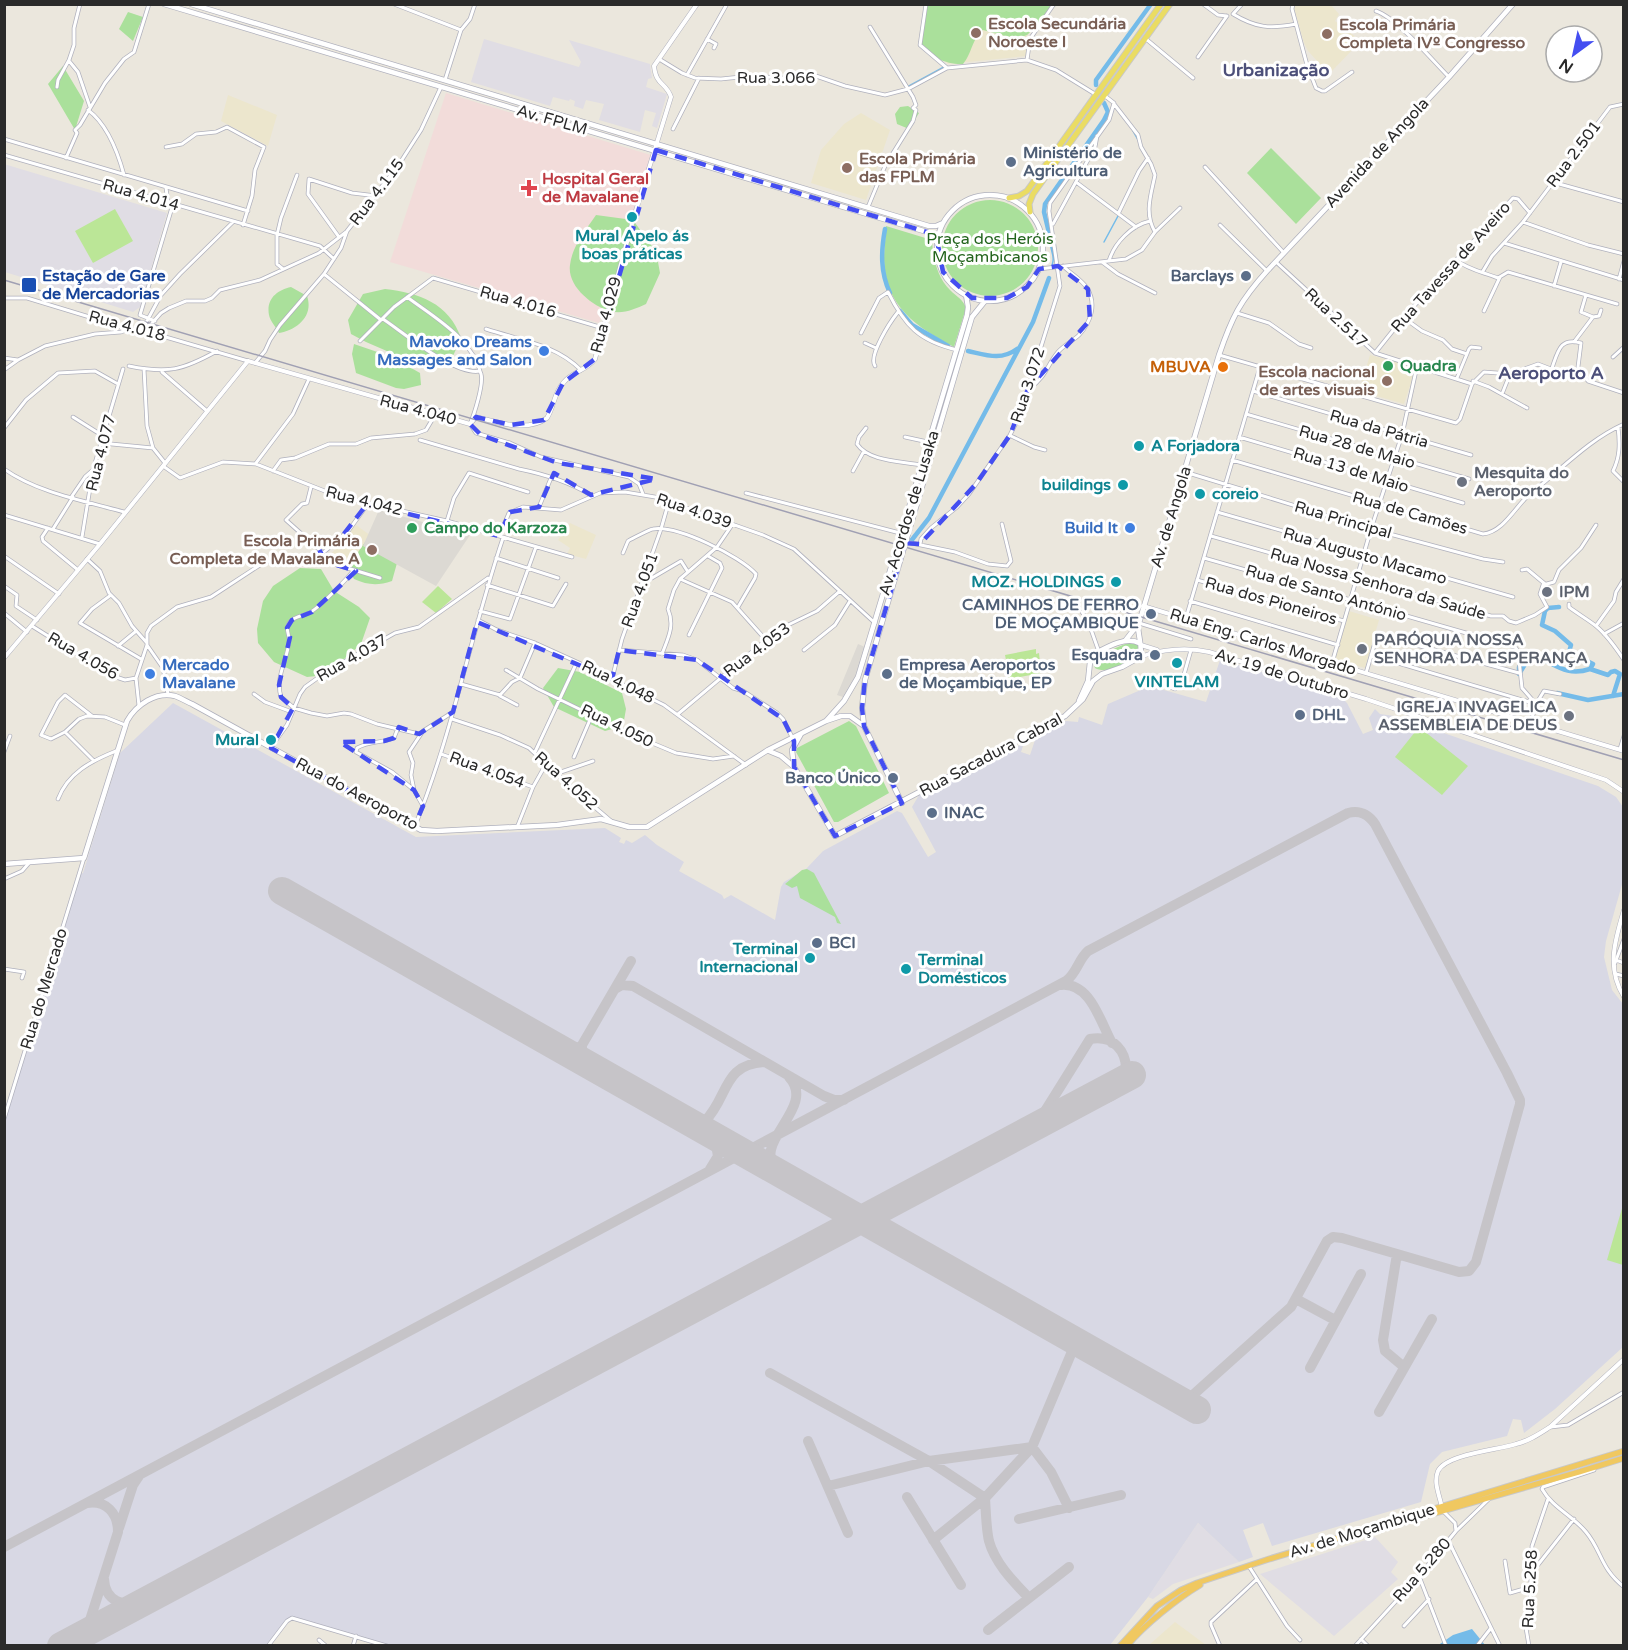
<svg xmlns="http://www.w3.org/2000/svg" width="1628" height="1650" font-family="'Varela Round',sans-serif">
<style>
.industrial{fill:#e0dde4}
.education{fill:#ece6cd}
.medical{fill:#f2dcda}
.airport{fill:#d8d8e4}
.green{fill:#aae09b}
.pitch{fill:#bbe697}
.plaza{fill:#dcd9d3}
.water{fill:#74bbe9}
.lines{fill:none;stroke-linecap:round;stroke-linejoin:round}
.stream{stroke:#74bbe9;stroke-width:1.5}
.canal{stroke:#74bbe9;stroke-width:4.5}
.taxiway{stroke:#c6c4c8;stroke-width:10}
.runway{stroke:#c6c4c8;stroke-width:28}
.minor-casing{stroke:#b0b1bd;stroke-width:4.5}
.tertiary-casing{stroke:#b0b1bd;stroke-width:5}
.secondary-casing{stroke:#b0b1bd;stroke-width:6}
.primary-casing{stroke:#c8c8c8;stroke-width:7}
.trunk-casing{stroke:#c8c8c8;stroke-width:7}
.minor{stroke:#fff;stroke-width:3}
.tertiary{stroke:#fff;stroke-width:4}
.secondary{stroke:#fff;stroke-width:4.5}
.primary{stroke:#eadc63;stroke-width:5}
.trunk{stroke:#f0c860;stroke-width:5}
.rail{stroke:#a0a0b3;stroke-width:1.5}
.marked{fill:none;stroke:#444ef1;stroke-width:4.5;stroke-dasharray:12 8;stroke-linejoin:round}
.education-dot{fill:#8d6e63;stroke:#fff;stroke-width:2}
.service-dot{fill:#5c6f8a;stroke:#fff;stroke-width:2}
.health-dot{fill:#e0444e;stroke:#fff;stroke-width:2}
.culture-dot{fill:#0f9aa8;stroke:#fff;stroke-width:2}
.transit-dot{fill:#1a4fb4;stroke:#fff;stroke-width:2}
.shop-dot{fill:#3f7fe0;stroke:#fff;stroke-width:2}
.leisure-dot{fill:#2e9e5b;stroke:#fff;stroke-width:2}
.food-dot{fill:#e8710a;stroke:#fff;stroke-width:2}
.worship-dot{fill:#6b7280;stroke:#fff;stroke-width:2}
.labels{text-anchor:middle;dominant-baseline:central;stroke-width:6;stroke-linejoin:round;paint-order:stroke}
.education-label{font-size:16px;font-weight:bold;fill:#785e54;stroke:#fff;text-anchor:start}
.street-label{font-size:16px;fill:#2a2a2a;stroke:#fff}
.service-label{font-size:16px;font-weight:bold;fill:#4e5e75;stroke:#fff;text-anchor:start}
.health-label{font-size:16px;font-weight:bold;fill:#be3a42;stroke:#fff;text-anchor:start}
.culture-label{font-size:16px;font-weight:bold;fill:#0d838f;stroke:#fff;text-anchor:end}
.park-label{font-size:16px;fill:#23641d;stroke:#fff}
.transit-label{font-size:16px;font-weight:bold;fill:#164399;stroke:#fff;text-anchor:start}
.shop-label{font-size:16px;font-weight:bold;fill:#366cbe;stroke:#fff;text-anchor:end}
.leisure-label{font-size:16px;font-weight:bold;fill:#27864d;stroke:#fff;text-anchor:start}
.food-label{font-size:16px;font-weight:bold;fill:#c56008;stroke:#fff;text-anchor:end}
.worship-label{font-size:16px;font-weight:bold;fill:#5b616d;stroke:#fff;text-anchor:start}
.neighbourhood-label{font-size:18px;font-weight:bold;fill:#4c4f79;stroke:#fff}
</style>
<rect width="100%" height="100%" fill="#ebe7dd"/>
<path class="industrial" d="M484,39L579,67L581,62L569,40L650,64L652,78L648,79L646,87L667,94L657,128L652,126L656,113L645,110L640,132L599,120L604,104L586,100L583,109L574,106L575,101L570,99L569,101L553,97L550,106L471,82Z
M4,164L167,213L140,307L133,312L5,272Z
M1198,1523L1239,1562L1173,1584L1153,1599L1148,1597Z
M1375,1537L1398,1562L1391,1572L1398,1579L1334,1636L1260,1574Z"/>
<path class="education" d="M1049,5L1027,36L1029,39L1027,56L948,64L922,43Z
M1296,5H1331L1339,14L1335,21L1361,41L1329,74L1308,51L1304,43L1294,8Z
M228,95L277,115L268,146L221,121Z
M861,113L890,130L866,200L811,183L821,150L844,124Z
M1370,355L1408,365L1415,371L1404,404L1359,391Z
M570,523L596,535L586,559L567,554L570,548L558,540Z
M356,525L378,541L383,576L329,561L331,554Z
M1349,611L1379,620L1365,668L1335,659Z
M1175,1622L1206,1645H1149Z"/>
<path class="medical" d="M446,93L654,156L599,323L390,262Z"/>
<path class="airport" d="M1220,660L1229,662V666L1235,668L1238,665L1311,686L1312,690L1320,692L1322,690L1341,697L1347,703L1363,734L1373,730L1369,718L1375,709L1380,714L1394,716L1598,786L1616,797L1623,807V881L1606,941L1604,957L1612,990L1623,1004V1347L1555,1409L1524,1433L1521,1420L1513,1419L1507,1436L1442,1452L1430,1464L1421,1502L1272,1546L1263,1523L1243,1530L1253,1557L1239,1562L1198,1523L1148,1597L1110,1645L386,1646L290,1618L266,1645L5,1646V1122L79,874L83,873L120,753L173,703L416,837L605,828L621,838L619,842L624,844L626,840L632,843L645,835L657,845L684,862L679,871L722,895L724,899L731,895L775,920L781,887L784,882L806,869L823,851L897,811L902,813L928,857L936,852L912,807L919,795L1024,743L1021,752L1030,755L1036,737L1066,721L1078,722L1079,717L1102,725L1108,704L1150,686L1206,702Z"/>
<path class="green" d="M925,5H1058L1049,9L1039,24L1027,35L1016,39L983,30C972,38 972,54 963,64C948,65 928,57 920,43Z
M128,12L143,17L133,41L119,29Z
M63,66L84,101L75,130L48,84Z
M908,106L919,113L909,129L897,124L895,114L900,107Z
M1271,148L1321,198L1296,224L1247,173Z
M942 248a48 48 0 1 1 96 0a48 48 0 1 1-96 0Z
M596,215L633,220L654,249L658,262L660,273L646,304C635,309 622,315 610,311C592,306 567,286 570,265C572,246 586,230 596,215Z
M886,226L932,240C933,258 937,277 950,290C957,297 963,299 966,308L954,347C917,327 885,307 884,259C884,248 886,237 886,226Z
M291,287L307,296C314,316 297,330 279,333C276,327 270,321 269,315C266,299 277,290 291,287Z
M385,289C419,293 449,303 461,338L453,356L442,365L419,368L396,355L366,342L351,334L348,320L363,294Z
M354,344L392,357L420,373L421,385L404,389L396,388L356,373L352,354Z
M368,538L397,563L392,581C377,586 368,585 354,579L349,569L354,558Z
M300,568L321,569L334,591L359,607L370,618L361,644L326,675L307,677L274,662L258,643L257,629L263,601L273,586Z
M1130,642L1138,645L1140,648L1137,656C1126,663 1107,675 1095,668L1093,663L1096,657L1101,654Z
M558,668L580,672L622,693L626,709L623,726L605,731L554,707L543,688Z
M849,721L856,726L889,793L838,822H834L796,752L797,748Z
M807,869L814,873L841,924L837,923L835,917L800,898L797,886L792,888L785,884L802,870Z"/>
<path class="pitch" d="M115,209L133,241L93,263L75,231Z
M438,586L452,599L436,613L422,602Z
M1036,649V654L1039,653L1041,673L1009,679L1008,674H1005L1003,660H1006L1005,655Z
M1419,727L1468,766L1442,795L1395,757Z
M1623,1205V1265L1607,1260Z"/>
<path class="plaza" d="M379,510L470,535L436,586L363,546Z
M858,644L865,647L850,693L843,697L837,695Z"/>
<path class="water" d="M1472,1629L1485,1645L1437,1646L1453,1635Z"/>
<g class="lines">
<path class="stream" d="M909,86L944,67
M1133,131L1138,140
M1104,242L1118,216
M1052,266C1058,246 1043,225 1045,204L1104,120L1108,112L1104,103"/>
<path class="canal" d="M1096,85V80L1151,4
M885,229C881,251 880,272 890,293
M1055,258L1044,212L1045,204L1104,120L1108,112L1104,103
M900,311L912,325L948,346
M968,351C986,355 1001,361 1017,349
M912,543L911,541L929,518L1033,322L1049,278
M1559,607L1548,608L1545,611L1542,625L1555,631L1571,645L1569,652L1593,664L1590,669
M1519,667V674L1527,661L1528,654H1530C1553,661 1564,678 1590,669L1608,675L1611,672L1615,671L1620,674L1613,696
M1557,693L1588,700L1624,694"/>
<path class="taxiway" d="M1061,985C1090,982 1100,1021 1112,1043
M615,989L622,985L633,986L824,1096L834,1100H844
M582,1045L631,961
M563,1049L575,1050L582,1045V1055L591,1066
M680,1116L694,1123L705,1121C729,1097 722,1064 765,1062
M1030,1129L1042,1116L1090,1039C1139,1030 1138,1111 1087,1098
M714,1130L726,1143
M738,1158H748L761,1162
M710,1169L718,1156L713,1128
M780,1173C745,1144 819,1109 789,1077
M1397,1254L1383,1340L1385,1351L1404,1367
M1296,1299L1335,1320
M1310,1368L1361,1274
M770,1373L929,1461L985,1498C986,1512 986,1528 989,1541C995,1563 1013,1581 1028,1597
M1379,1412L1432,1319
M808,1441L848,1533
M828,1486L929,1461L1032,1447L1051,1472L1069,1508
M907,1497L961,1585
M1019,1519L1121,1495
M119,1528L133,1485L139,1476
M933,1540L985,1498L1032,1447L1076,1342
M4,1547L1066,981C1077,973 1078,960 1088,951L1348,813C1360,810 1368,814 1375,824L1507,1073L1520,1100V1104L1476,1262L1469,1271L1459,1272L1342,1238L1333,1237L1327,1241L1291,1307L1184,1403
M104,1579C105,1601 124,1608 142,1601
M988,1630L1069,1567
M82,1634L90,1620L118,1532C118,1513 106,1500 87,1503"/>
<path class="runway" d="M282,891L1197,1410
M61,1646L1132,1075"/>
<defs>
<path id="minor" d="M394,4L461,30
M926,4L920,45L947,68
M1203,4L1218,15L1227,16
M1293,4L1292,9L1307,65L1316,88L1322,91H1325L1352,72
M1376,11C1397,18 1432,60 1449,77
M1233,14C1256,28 1270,29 1296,24
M1233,14L1242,4
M707,39L716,44L714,48
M1146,39L1193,78
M1198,57L1227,16
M659,59L682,73L695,78L721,79L750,76L783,78L816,76L845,86L885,95L908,89L947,68L1027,60L1056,70L1095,94
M1027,60L1030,39L1054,4
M69,61L78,72L90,107
M687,75L727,4
M445,80L461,30L470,19L475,4
M57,87L58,80L69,60L74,45V28L80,4
M1114,104L1138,135L1141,147L1151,164L1155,175C1151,195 1144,213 1155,232
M88,110C107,124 118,153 124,175
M673,129L699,78
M4,139L248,211
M166,147L182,144L196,134L216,132L227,127L264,147L255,170L252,196L243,225
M4,155L320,246L334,259
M66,158L77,133L75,130L80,125L105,83L124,59L134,52L149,4
M1205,167L1284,253
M1076,182L1136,227
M1552,182L1624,202
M166,188L168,202
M868,207L885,166L913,121L916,110L913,108L916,105L913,97L870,27
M1119,212L1139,171L1148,158
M1523,222L1588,245L1624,254
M1053,224L1095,147L1097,136
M1220,225L1267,271
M339,237L308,194L309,179L352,193L377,196
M1504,243L1624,280
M1456,260C1469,270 1483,272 1498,278L1508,272L1617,304
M1109,261C1114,243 1132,225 1150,221
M1102,262L1118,274L1155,293
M1276,262L1375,353L1472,384
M283,269L277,264V235L281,218L297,175
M1039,269L1126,259L1142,250L1155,232L1180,208
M1483,271L1492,256L1523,222L1610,107L1624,104
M324,274L381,320
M1619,279L1624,261
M1554,286L1561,262
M1586,295L1581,312L1593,317
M407,297C435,318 472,338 481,374C484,384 474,415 470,424L476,433L510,443L541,457L629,477L639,484L643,494
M4,298H27L129,329L145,331L248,361
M1484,311L1500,277
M1237,313L1269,323L1299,344L1311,348
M1404,318L1422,331L1443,340L1452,349L1467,354
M383,319C404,333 455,376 480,371
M155,321L140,315L173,204
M486,329C519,340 555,344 581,370
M142,330L161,295L180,274L233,222
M145,331L161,313L169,308L186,301H205L212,298L220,290L260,280L319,253L346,232
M861,333L879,298L888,292C905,326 919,341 957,350
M360,341L394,307L433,278L603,328
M1574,342L1593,317L1599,316L1601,310
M865,343L876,348
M1375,353L1403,318L1513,198L1518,199L1530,213
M1219,355L1456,423L1460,419L1472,384L1484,372L1511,374L1538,364L1564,374
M1613,357L1624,347
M4,358L18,360L45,346L95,334L121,332L129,329
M255,363L265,351L270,340L280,325L324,274L341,248L347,231L398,166L421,130L441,87
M129,366C168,374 183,370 217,351
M875,366C868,356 890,322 898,312
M1552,368C1558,351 1560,337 1581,343L1578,367L1588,381L1624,393
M144,369L147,426L153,448L165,463
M4,370L18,360
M162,372L207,411
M1457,378L1469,349L1471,347L1480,348
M1473,381L1489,387L1527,408
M1030,388C1046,377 1047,365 1058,352C1064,345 1073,341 1079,335C1091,322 1097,304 1087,288C1082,280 1070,273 1063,266
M1253,391L1471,455
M1502,394L1510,374
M1246,414L1469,479
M73,417L103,436
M1618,427C1620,444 1620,457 1613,471L1624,482
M4,428L26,400L58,373L95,371L118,384
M866,428L859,437L857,444C869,462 902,461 921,465
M1011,436L1034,447L1045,450
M905,437L928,442
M1239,437L1463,503
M420,440L519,469C544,474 569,482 591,495
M101,443L153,448
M1232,460L1483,534C1504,532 1516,505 1531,493C1561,470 1588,440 1624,424
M256,463L293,414L309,379
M163,466L180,478L223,462L256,464L340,497L447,521L572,557
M4,469C38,493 85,501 124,512
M273,471L281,460L295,458L329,444H356L371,438L415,434L426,430L435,415
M853,471L864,451
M1185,472L1371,529L1483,559L1503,562
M311,487L307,503L302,504L286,520L323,553
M746,493L900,533
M72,496L85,477L93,470
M539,507L551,478
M1217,512L1513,597
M4,515L100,544
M447,521L454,498L469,473L528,492
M48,528L42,537L43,541L78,570
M53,529L73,497
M499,536L509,513L523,507L561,510L600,493L625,492L655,497L763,535L794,549L875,623
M1211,536L1491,616H1503L1509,621L1516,623L1535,615L1547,607L1540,594L1543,585L1554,582L1559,570L1581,548L1596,525
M82,537L93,470L123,369
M906,542L955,552L988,564L1007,566L1011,561L1002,524
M920,544L921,539L931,528L957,507L969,494L1010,435L1019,417L1060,286L1049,211L1050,203L1109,120L1114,103L1105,96
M623,553L628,541C631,539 651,529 653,529C677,525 740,556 756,574L755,578L738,607
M4,556L59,594
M311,557L380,578
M496,558L558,578
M1204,558L1515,647L1518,651L1522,688L1536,704
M87,559L100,571L109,593L119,603L132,626L147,643
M1522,570L1527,569L1545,584
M353,571C347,579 318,609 309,613C303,616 297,616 292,620C283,628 290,633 289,642C287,661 275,677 281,697L294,708L311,713L327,716L344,713L351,714L377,724L419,734
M645,576L652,578L681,561L688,572
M680,579L732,602L766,640
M1197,580L1344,621
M487,585L553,606L566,584
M4,586L17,595L16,606L37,620
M111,595L92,609L80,623L141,659
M1190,601L1338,645
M1569,604V607C1578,614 1587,619 1596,626C1607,635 1616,648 1624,660
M480,611L510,619L536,547
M1082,612L1088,621L1099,652
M4,613L27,632
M1186,618L1260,367
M478,620L497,630L535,643L577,662L664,705L746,765
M1139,623L1191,639
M32,626L110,675L125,680L136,678
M1596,626L1614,601L1616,592L1624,579
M1604,634L1624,623
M689,635L722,568L720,563L708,556
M147,645L163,668L168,694
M118,646L135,632
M619,650L683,655L697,660L733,688L743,691L777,713L783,719L792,737
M804,650L835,625L850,601
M662,654C668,638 675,626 668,609L674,590L680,579L717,547L732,525
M1371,655L1536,704
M1332,663L1371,529L1402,435L1417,366
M506,670L538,689L633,735L676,753L713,759L734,756
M1366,673L1376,639L1383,636L1519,673
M612,679L622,639L661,529L669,501
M461,684L500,695L512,682L520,678L535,643
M1167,686L1175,689L1179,686L1183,678L1191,650
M254,694L265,702L292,712
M500,696L517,705
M139,706L136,678L147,645V633L151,626L177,607L211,597L263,563L275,559L311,557L323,553L349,530L367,505
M678,714L766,640L788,625L817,611L840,591
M92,716L65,695L58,702L41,735L51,739L65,732L79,719L87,716L105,717L125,725
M452,719L500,735L529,748L571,787L611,821
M1531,722L1536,704L1544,691L1560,694
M398,728L394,738C382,743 369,741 357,748L356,752L392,772L414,790
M65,732L94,761
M271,747L287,725L300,694L305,687L326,672L395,633L419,627L488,578
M1620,749L1624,736
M4,752L10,736
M535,752L577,662
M441,754L533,787
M574,757L592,715
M558,773L593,761
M58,799C68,773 91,761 116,751
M423,806L414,790L411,775L413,763L409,752L423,731L453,712
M518,825L533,787L546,764
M415,826C453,732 471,633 503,538
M4,879L22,871L29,863
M1616,960L1624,963
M1615,963L1624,939
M4,969L24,972L22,978
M1616,974L1624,976
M4,1119L84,858
M1551,1427L1568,1425L1624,1392
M1594,1470L1543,1487L1542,1489C1552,1507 1573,1516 1586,1532C1602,1551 1600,1568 1624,1587
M1444,1512L1455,1523L1456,1531
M1449,1542L1500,1646
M1505,1561L1510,1593L1531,1587
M1250,1568L1287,1626L1300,1640
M1532,1568L1537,1566L1574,1519
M1419,1576L1446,1646
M1404,1626L1429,1599
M1361,1639L1368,1646
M319,1640L326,1646
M268,1646L287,1621L292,1618L387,1646
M353,1646L356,1636
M1220,1646L1211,1625V1622L1257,1579
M1355,1646L1419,1576L1456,1531L1489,1499
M1477,1646L1491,1628
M1529,1646L1526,1628L1529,1619L1530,1604L1532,1546L1548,1499"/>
<path id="tertiary" d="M1143,606L1624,751
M1141,645L1157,650
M1140,657C1161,649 1188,647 1209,652L1366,699L1606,780L1624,792
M4,658L100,544L248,361L470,424L476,417C497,422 527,433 547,418C554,407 554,392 564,382C572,372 587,370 595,359L633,220L671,97C666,82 656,86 654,66L697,4
M1624,910C1615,940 1606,968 1624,997
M1442,1508C1440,1496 1433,1483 1438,1471C1446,1454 1498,1450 1516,1444C1529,1441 1539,1434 1550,1427L1624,1359"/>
<path id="secondary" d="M164,4L927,232L937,240
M191,4L929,226H936L943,223
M937 248a53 53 0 1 1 106 0a53 53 0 1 1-106 0Z
M1125,641L1139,623L1219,355C1232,317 1240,301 1267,271L1449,77L1513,4
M1079,701L1088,681L1090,662L1094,654C1107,647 1126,636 1139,643
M826,721L844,701L858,677L967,315L968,307L966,295
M864,726L862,708L865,680L972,317L985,301
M801,734L792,750L794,767L835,836L1065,716L1083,699L1093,681L1102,674L1122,667L1140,657C1143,647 1138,636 1138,625
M769,751L781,756L794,767
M4,864L84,858L127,721C136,705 156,691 175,696C181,698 187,702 192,704L421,830L437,831L557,825L601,819L629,827H647L768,750L826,721L841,716H850L864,726L902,803"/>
<path id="primary" d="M1009,198L1019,196L1027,191L1161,4
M1030,212L1029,204L1033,194L1170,4"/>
<path id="trunk" d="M1383,1528L1579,1472L1624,1458
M1120,1646L1157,1606L1181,1590L1197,1583L1266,1560L1624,1451
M1127,1646C1143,1626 1178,1598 1200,1585"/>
</defs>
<use href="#minor" class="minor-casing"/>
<use href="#tertiary" class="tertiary-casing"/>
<use href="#secondary" class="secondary-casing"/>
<use href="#primary" class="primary-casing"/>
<use href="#trunk" class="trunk-casing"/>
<use href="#minor" class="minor"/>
<use href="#tertiary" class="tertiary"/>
<use href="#secondary" class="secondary"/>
<use href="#primary" class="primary"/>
<use href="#trunk" class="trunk"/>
<path class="rail" d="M4,280L1624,760"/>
</g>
<path class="marked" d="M656,150L930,233L937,240L943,272L972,298H1007L1027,287L1039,269L1058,266L1088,289L1090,320L1028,389L1010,435L976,484L920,544L905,543L865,680L862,708L864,726L902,803L835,836L794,767V741L783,719L697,660L619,650L612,679L477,622L453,712L419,734L399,727L394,738L384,741L340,742L414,790L423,806L414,827L271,748L293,708L281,697L279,685L290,637L287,628L292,620L312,612L356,571L311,557L337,543L367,504L499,536L510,512L539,507L554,473L591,495L656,479L558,463L481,435L470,424L476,417L511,425L544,420L563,383L595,359Z"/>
<g class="education-dot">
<circle cx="976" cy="33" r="6"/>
<circle cx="1327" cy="34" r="6"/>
<circle cx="847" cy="168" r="6"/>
<circle cx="1387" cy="381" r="6"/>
<circle cx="372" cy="550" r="6"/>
</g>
<g class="service-dot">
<circle cx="1011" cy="162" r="6"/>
<circle cx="1246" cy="276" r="6"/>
<circle cx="1151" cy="614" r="6"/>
<circle cx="1155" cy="655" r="6"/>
<circle cx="887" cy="674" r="6"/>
<circle cx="1300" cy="715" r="6"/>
<circle cx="893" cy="778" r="6"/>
<circle cx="932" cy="813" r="6"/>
<circle cx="817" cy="943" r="6"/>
</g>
<path class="health-dot" d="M526 179h6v6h6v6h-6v6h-6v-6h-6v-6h6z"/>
<g class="culture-dot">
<circle cx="632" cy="217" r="6"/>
<circle cx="1139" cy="446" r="6"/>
<circle cx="1123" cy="485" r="6"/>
<circle cx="1200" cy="494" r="6"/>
<circle cx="1116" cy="582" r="6"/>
<circle cx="1177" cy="663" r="6"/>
<circle cx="271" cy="740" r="6"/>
<circle cx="810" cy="958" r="6"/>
<circle cx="906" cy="969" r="6"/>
</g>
<rect class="transit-dot" x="21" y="277" width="16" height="16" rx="3"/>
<g class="shop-dot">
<circle cx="544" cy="351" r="6"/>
<circle cx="1130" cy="528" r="6"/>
<circle cx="150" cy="674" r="6"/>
</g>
<g class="leisure-dot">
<circle cx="1388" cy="366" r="6"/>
<circle cx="412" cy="528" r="6"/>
</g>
<circle class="food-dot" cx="1223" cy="367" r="6"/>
<g class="worship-dot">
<circle cx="1462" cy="482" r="6"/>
<circle cx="1547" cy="592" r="6"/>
<circle cx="1362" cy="649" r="6"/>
<circle cx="1569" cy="716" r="6"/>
</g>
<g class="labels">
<g class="education-label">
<text x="988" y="24">Escola Secundária<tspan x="988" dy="18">Noroeste I</tspan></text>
<text x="1339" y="25">Escola Primária<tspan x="1339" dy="18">Completa IVº Congresso</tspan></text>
<text x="859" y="159">Escola Primária<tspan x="859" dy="18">das FPLM</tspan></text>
<text x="1375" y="372" text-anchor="end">Escola nacional<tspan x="1375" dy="18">de artes visuais</tspan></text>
<text x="360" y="541" text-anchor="end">Escola Primária<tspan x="360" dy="18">Completa de Mavalane A</tspan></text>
</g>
<g class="street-label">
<text x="776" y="78">Rua 3.066</text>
<text transform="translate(552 120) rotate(16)">Av. FPLM</text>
<text transform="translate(1377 153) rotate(-47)">Avenida de Angola</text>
<text transform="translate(1574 154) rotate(-53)">Rua 2.501</text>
<text transform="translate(377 192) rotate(-53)">Rua 4.115</text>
<text transform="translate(141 195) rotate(16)">Rua 4.014</text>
<text transform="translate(1451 267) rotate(-48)">Rua Tavessa de Aveiro</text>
<text transform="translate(518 302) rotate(16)">Rua 4.016</text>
<text transform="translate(606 315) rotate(-75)">Rua 4.029</text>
<text transform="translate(1336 318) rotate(43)">Rua 2.517</text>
<text transform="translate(127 326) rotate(15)">Rua 4.018</text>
<text transform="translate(1028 385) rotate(-72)">Rua 3.072</text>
<text transform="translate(418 410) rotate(15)">Rua 4.040</text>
<text transform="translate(1379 429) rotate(16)">Rua da Pátria</text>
<text transform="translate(1357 447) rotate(16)">Rua 28 de Maio</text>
<text transform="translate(101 453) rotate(-76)">Rua 4.077</text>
<text transform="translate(1351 470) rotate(17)">Rua 13 de Maio</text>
<text transform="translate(364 501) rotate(14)">Rua 4.042</text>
<text transform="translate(694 511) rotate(19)">Rua 4.039</text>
<text transform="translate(909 513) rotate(-73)">Av. Acordos de Lusaka</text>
<text transform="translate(1410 513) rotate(16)">Rua de Camões</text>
<text transform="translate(1171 517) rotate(-73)">Av. de Angola</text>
<text transform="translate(1343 520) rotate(16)">Rua Principal</text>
<text transform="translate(1365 556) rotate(16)">Rua Augusto Macamo</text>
<text transform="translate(1378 584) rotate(16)">Rua Nossa Senhora da Saúde</text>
<text transform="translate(640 590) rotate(-70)">Rua 4.051</text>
<text transform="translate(1326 593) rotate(16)">Rua de Santo António</text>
<text transform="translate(1271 601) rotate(16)">Rua dos Pioneiros</text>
<text transform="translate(1263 642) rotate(17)">Rua Eng. Carlos Morgado</text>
<text transform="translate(757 650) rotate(-37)">Rua 4.053</text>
<text transform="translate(83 656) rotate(30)">Rua 4.056</text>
<text transform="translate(352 658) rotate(-30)">Rua 4.037</text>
<text transform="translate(1282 674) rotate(17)">Av. 19 de Outubro</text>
<text transform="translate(618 682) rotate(26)">Rua 4.048</text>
<text transform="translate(617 726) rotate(26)">Rua 4.050</text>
<text transform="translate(991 755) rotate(-28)">Rua Sacadura Cabral</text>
<text transform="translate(487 770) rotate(20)">Rua 4.054</text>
<text transform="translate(566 781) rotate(42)">Rua 4.052</text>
<text transform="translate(357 794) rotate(28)">Rua do Aeroporto</text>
<text transform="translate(44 989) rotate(-73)">Rua do Mercado</text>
<text transform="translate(1362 1531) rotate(-17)">Av. de Moçambique</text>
<text transform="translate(1422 1570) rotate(-49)">Rua 5.280</text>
<text transform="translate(1530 1589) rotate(-87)">Rua 5.258</text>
</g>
<g class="service-label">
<text x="1023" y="153">Ministério de<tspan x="1023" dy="18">Agricultura</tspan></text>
<text x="1234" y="276" text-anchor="end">Barclays</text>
<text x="1139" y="605" text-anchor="end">CAMINHOS DE FERRO<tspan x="1139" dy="18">DE MOÇAMBIQUE</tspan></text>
<text x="1143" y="655" text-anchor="end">Esquadra</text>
<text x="899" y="665">Empresa Aeroportos<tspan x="899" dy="18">de Moçambique, EP</tspan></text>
<text x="1312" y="715">DHL</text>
<text x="881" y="778" text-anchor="end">Banco Único</text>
<text x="944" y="813">INAC</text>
<text x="829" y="943">BCI</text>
</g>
<g class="health-label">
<text x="542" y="179">Hospital Geral<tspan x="542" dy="18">de Mavalane</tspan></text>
</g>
<g class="culture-label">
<text x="632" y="236" text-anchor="middle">Mural Apelo ás<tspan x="632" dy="18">boas práticas</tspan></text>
<text x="1151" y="446" text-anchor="start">A Forjadora</text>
<text x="1111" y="485">buildings</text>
<text x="1212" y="494" text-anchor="start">coreio</text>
<text x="1104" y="582">MOZ. HOLDINGS</text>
<text x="1177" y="682" text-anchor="middle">VINTELAM</text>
<text x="259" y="740">Mural</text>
<text x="798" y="949">Terminal<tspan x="798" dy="18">Internacional</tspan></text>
<text x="918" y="960" text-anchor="start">Terminal<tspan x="918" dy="18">Domésticos</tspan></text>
</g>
<g class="park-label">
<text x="990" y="239">Praça dos Heróis<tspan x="990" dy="18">Moçambicanos</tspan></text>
</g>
<g class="transit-label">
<text x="42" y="276">Estação de Gare<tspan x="42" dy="18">de Mercadorias</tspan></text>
</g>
<g class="shop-label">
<text x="532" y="342">Mavoko Dreams<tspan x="532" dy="18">Massages and Salon</tspan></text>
<text x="1118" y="528">Build It</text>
<text x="162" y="665" text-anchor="start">Mercado<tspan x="162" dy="18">Mavalane</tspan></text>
</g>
<g class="leisure-label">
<text x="1400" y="366">Quadra</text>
<text x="424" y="528">Campo do Karzoza</text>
</g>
<g class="food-label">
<text x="1211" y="367">MBUVA</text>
</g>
<g class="worship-label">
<text x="1474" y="473">Mesquita do<tspan x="1474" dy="18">Aeroporto</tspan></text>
<text x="1559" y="592">IPM</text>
<text x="1374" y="640">PARÓQUIA NOSSA<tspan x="1374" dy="18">SENHORA DA ESPERANÇA</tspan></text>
<text x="1557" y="707" text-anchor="end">IGREJA INVAGELICA<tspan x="1557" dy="18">ASSEMBLEIA DE DEUS</tspan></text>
</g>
<g class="neighbourhood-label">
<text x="1276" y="70">Urbanização</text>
<text x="1551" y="373">Aeroporto A</text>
</g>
</g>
<rect width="1628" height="1650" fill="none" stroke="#2a2a2a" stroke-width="12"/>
<g transform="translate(1574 54) rotate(213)"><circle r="28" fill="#ffffff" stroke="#aaaaaa" stroke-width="1.5"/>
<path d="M0-4.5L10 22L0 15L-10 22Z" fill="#444ef1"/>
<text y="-9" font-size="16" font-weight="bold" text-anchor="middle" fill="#2a2a2a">N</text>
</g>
</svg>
